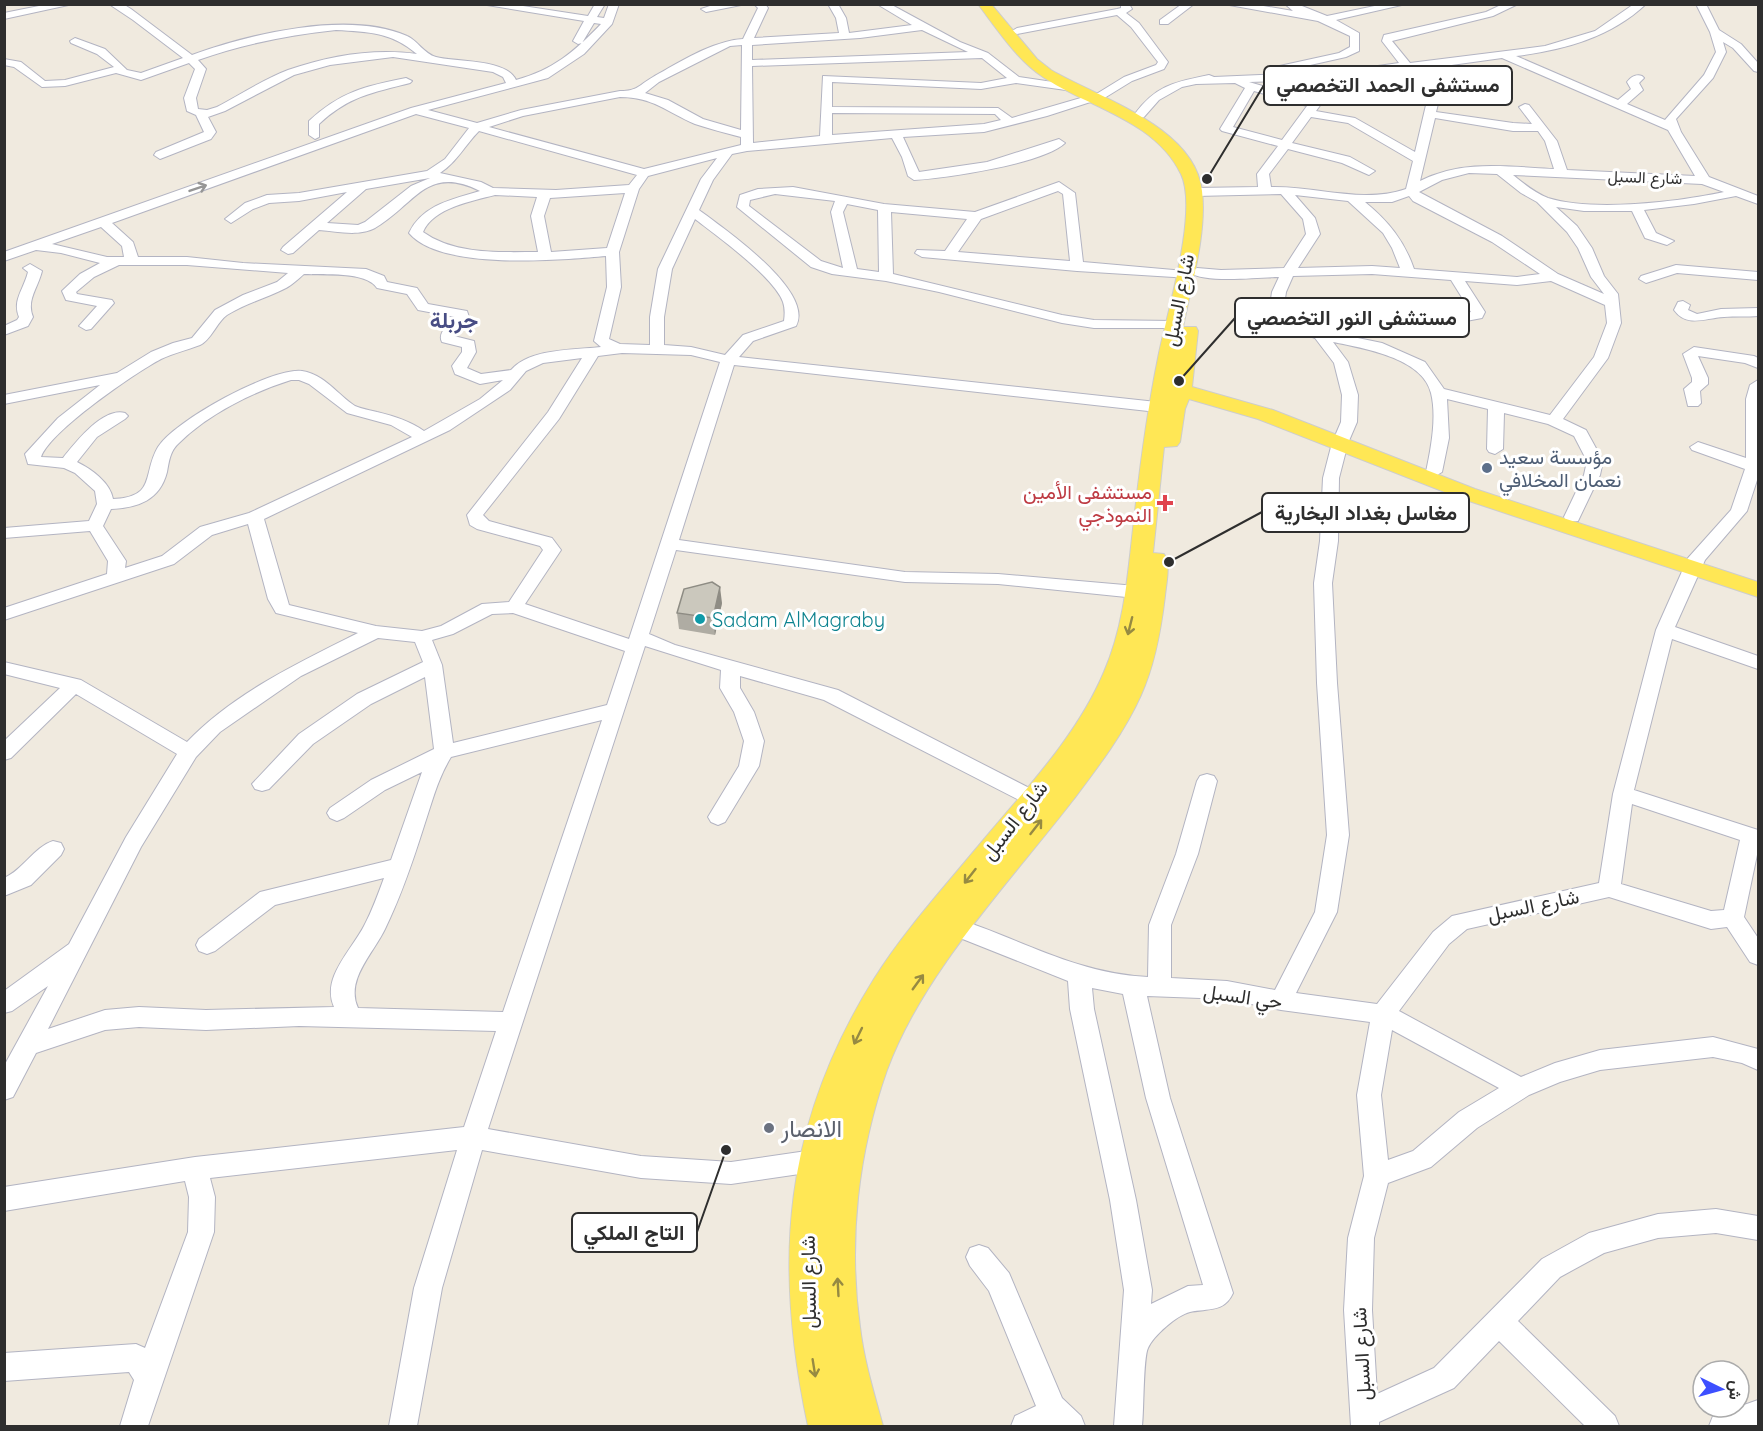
<svg xmlns="http://www.w3.org/2000/svg" width="1763" height="1431" font-family="Quicksand,Vazirmatn,sans-serif">
<style>
.lines{fill:none;stroke-linecap:round;stroke-linejoin:round}
.minor-casing{stroke:#b3b4c2;stroke-width:2}
.major-casing{stroke:#cdcdcd;stroke-width:2}
.minor{fill:#fff;fill-rule:evenodd}
.major{fill:#ffe755;fill-rule:evenodd}
.wall{fill:#afaca3}
.shaded-wall{fill:#8e8c84}
.building{fill:#cbc8bd;stroke:#8e8c84;stroke-width:1.5}
.oneway{stroke:#969696}
.oneway2{stroke:#968a42}
.service-dot{fill:#5c6f8a;stroke:#fff;stroke-width:2}
.health-dot{fill:#e0444e;stroke:#fff;stroke-width:2}
.culture-dot{fill:#0f9aa8;stroke:#fff;stroke-width:2}
.worship-dot{fill:#6b7280;stroke:#fff;stroke-width:2}
.labels{text-anchor:middle;dominant-baseline:central;stroke-width:6;stroke-linejoin:round;paint-order:stroke}
.far-street-label{font-size:16px;fill:#2e2e2e;stroke:#fff}
.street-label{font-size:20px;fill:#2e2e2e;stroke:#fff}
.service-label{font-size:20px;fill:#4e5e75;stroke:#fff;text-anchor:start}
.health-label{font-size:20px;fill:#be3a42;stroke:#fff;text-anchor:end}
.culture-label{font-size:20px;fill:#0d838f;stroke:#fff;text-anchor:start}
.far-district-label{font-size:22px;font-weight:bold;fill:#484d84;stroke:#fff}
.near-worship-label{font-size:24px;fill:#5b616d;stroke:#fff;text-anchor:start}
.leader{fill:none;stroke:#2e2e2e;stroke-width:2}
.callout-dot{fill:#2e2e2e;stroke:#fff;stroke-width:2}
.callout{fill:#fff;stroke:#2e2e2e;stroke-width:2}
.callout-label{font-size:21px;text-anchor:middle;font-weight:bold;fill:#2e2e2e}
</style>
<rect width="100%" height="100%" fill="#f0eadf"/>
<g class="lines">
<defs>
<path id="minor" d="M49,4H73L4,19V13Z
M109,4H123L131,9L192,55C249,34 349,10 407,36C417,40 424,54 436,57C456,62 507,59 516,80C553,70 574,52 601,24L594,23L582,43L578,44L573,41L584,21L481,4H510L588,16L595,4H605L597,17L604,18L609,4H619L612,24L584,54L548,78L428,110L477,123L521,110L620,91C638,91 639,85 653,77C680,62 712,41 743,39L758,8L754,4H765L768,8L754,38L839,33L836,18L828,4H838L846,18L849,33L912,25L877,4H890L960,42L988,53L1019,77L1073,85L1079,88L1073,91L1016,83L981,89L832,82V107L998,108L1012,118L1098,93L1124,77L1156,65L1158,62L1131,27L1117,15L1017,34L1012,31L1017,28L1117,9L1121,8V4H1129L1132,9L1126,13L1139,23L1168,62L1164,69L1132,81L1106,97L1047,116L984,132L903,137L919,172L987,162L1059,139L1065,143C1043,164 946,178 914,180L908,176L902,157L892,138L747,151L732,154L713,180L699,210C723,228 815,291 796,326L753,341L739,357L1175,404L1183,409L1175,414L734,365L679,540L905,572L998,574L1136,586L1142,588L1145,592L1142,596L1136,598L998,584L905,582L676,550L649,634L675,645L838,690L1039,793L1042,798L1039,803L1032,805L1025,803L824,700L740,676V688L754,712L764,741L759,766L725,822L718,825L711,822L708,817L739,766L744,741L734,712L720,688L721,670L645,646L488,1129L641,1156L731,1162L827,1148L836,1151L840,1159L836,1167L827,1170L731,1184L641,1178L482,1150L442,1288L417,1426H389L414,1288L457,1150L210,1178L215,1197L214,1232L148,1426H120L134,1380L129,1372L4,1381V1353L136,1344L145,1348L188,1232L189,1197L185,1181L4,1211V1187L195,1157L464,1127L496,1031L299,1026L206,1030L139,1027L105,1030L36,1053L13,1097L4,1100V1066L48,986L12,1011L4,1013V991L69,944L126,837L177,754L76,694L11,758L4,760V741L60,688L4,674V662L81,680L187,742C234,693 298,663 358,633L276,613L268,599L248,524L212,535L174,564L4,620V608L107,574L108,561L90,531L4,538V528L89,521L97,504L95,491L75,473L64,468L28,464L25,454L58,418L100,385L4,404V395L117,373L151,352L173,343L192,338L215,310L243,295L277,282L288,273L187,265H119L94,277L76,292L77,294L112,300L114,303L91,329L86,330L79,326L97,306L66,300L62,291L80,274L100,263L61,253L36,250L4,261V252L411,108L506,83L503,77L493,72L393,57L330,65L294,75L225,111L208,117L216,132L211,139L160,159L154,155L156,152L204,132L196,115L187,111L184,98L195,69L189,63L141,80L116,73L65,86L42,87L14,67L4,65V59L21,62L45,81L65,80L114,67L97,54L71,43L70,41L75,38L105,49L127,70L141,73L183,58L133,20ZM336,30C369,32 391,32 417,54C374,48 328,56 288,70C264,79 240,95 217,107L207,110L198,109L196,98L206,69L198,60C243,44 289,35 336,30ZM922,30L968,52L752,60V45L860,38ZM742,45L741,130L703,119L668,100L645,93L659,82L730,46ZM982,58L1007,78L981,83L823,76L820,136L753,143L752,66ZM620,97C653,97 667,112 695,124C710,129 726,133 741,137V145L644,169L489,127L523,116ZM832,113L995,114L1001,120L984,124L832,135ZM416,114L469,128L445,159L427,171L299,193L267,195L245,203L225,219L231,223L253,209L269,203L299,201L347,192L283,247L281,250L288,254L293,253L319,230C336,231 358,237 375,228C415,205 426,164 480,191C453,199 422,205 409,233C441,271 560,260 606,256L607,287L594,341L601,347C575,350 530,348 511,370L481,374L467,368L476,352L474,341L454,336L469,317L467,311L428,304L417,288L387,282L384,276L366,269L243,263L187,257H138L133,242L112,223ZM479,131L637,175L629,185L556,190L493,188L481,182L440,173C457,162 465,145 479,131ZM717,158L701,179L658,269L650,317V345L620,344L609,339L621,287L619,252L639,189L648,176ZM430,178L411,186L365,222L358,225L327,223L366,189ZM625,193L607,248L551,252L544,216L550,198ZM495,195L537,197L531,216L538,252C500,252 455,255 423,232C433,208 472,201 495,195ZM695,219C717,236 774,277 783,302C785,308 785,314 784,321L743,335L725,355L691,347L664,345V317L672,269ZM101,227L122,246L124,257H107L52,244ZM304,274C323,275 366,271 377,288L407,294L418,310L455,317C449,324 437,333 442,342L462,347V352L452,366L455,374L480,384L503,380L480,399L424,431C410,421 394,416 377,412C370,410 362,409 355,406C338,395 324,374 302,371C272,367 174,421 158,447C142,474 157,497 113,499C110,482 91,469 77,462L97,437L125,419L128,416L125,413C103,407 75,443 63,458L41,457C50,431 135,373 161,359C174,353 187,350 200,345C211,340 217,322 227,315C246,303 267,298 286,288C292,285 298,279 304,274ZM622,353L691,355L720,362L629,639L525,604L561,550L552,538L489,521L483,515L559,419L598,356ZM582,358L548,412L467,515L470,525L477,529L540,546L543,550L509,602L482,604L441,626L422,631L376,626L289,605L264,519L450,430L510,390L526,371L543,363ZM291,380H299L309,384L347,413L391,425L412,437L249,513L200,527L162,556L125,568L126,561L103,526L111,509C138,508 160,500 167,472C169,461 170,451 179,443C208,414 253,392 291,380ZM513,613L625,651L607,705L453,743L442,665L432,640L453,634L492,614ZM378,638L415,642L423,662L357,694L299,734L252,784L255,789L262,791L269,789L313,744L371,704L425,677L434,749L371,780L330,808L327,813L330,818L337,821L344,818L385,790L422,772L391,860L260,892L199,939L196,945L199,951L207,954L215,951L275,905L384,878C378,894 372,911 364,926C351,951 321,978 334,1007L206,1010L139,1007L105,1010L48,1029L141,847L196,757L220,732L301,676ZM602,720L503,1012L358,1008C345,980 373,954 385,929C401,896 413,861 424,826C432,802 438,778 451,757Z
M716,4H746L706,12L701,9Z
M1182,4H1194L1168,24H1160V20Z
M1224,4H1252L1293,11L1285,4H1297L1327,16L1384,4H1406L1336,20L1359,33V51L1346,57L1279,72L1275,71V67L1339,53L1350,47V36L1318,21Z
M1503,4H1518L1493,16L1392,41L1410,63L1545,46L1595,31L1634,4H1646C1610,38 1563,50 1516,56L1618,100L1631,89L1627,82C1631,77 1636,74 1642,76L1644,78L1639,83L1643,90L1627,104L1665,120L1704,75L1716,52L1710,32L1696,4H1706L1719,30L1741,44L1758,63V72L1754,71L1733,48L1723,42L1726,52L1713,78L1676,119L1681,132L1709,177L1758,196V204L1736,196L1694,204L1644,210L1656,233L1674,241L1667,245L1645,238L1632,211H1584L1556,207L1577,226L1592,248L1604,276L1618,294L1621,323L1608,358L1563,419L1586,430L1603,461L1600,475L1578,521H1566L1564,517L1584,475L1587,461L1574,436L1548,424L1504,413L1503,449L1495,454L1489,452L1487,449L1488,409L1447,399L1449,438L1442,472L1434,477L1428,475L1426,472C1431,448 1437,417 1431,393C1423,358 1363,348 1333,342L1348,362L1358,395L1357,422L1348,443L1339,478L1338,541L1332,583L1337,683L1349,835L1337,912L1296,993L1377,1004L1433,932L1452,916L1599,883L1613,794L1656,630L1688,558L1731,510L1745,469L1692,450L1690,447L1698,442L1746,458V399L1750,385L1758,380V477L1747,511L1705,560L1675,627L1758,656V669L1672,639L1634,790L1758,830V850L1744,917L1758,938V965L1750,962L1727,927L1711,929L1609,897L1467,929L1449,944L1399,1011L1521,1077L1555,1063L1600,1050L1713,1037L1758,1049V1070L1742,1063L1713,1057L1600,1070L1560,1082L1529,1095L1477,1128L1431,1167L1388,1183L1374,1238L1372,1310L1377,1394L1434,1368L1542,1259L1589,1233L1658,1214L1716,1209L1758,1216V1240L1716,1233L1658,1238L1604,1253L1560,1277L1518,1321L1615,1416L1619,1426H1585L1499,1341L1454,1388L1379,1422V1426H1351L1344,1310L1348,1238L1364,1176L1357,1095L1370,1022L1281,1010L1227,999L1147,996L1170,1098L1233,1293C1224,1313 1208,1308 1190,1312C1177,1315 1153,1336 1148,1348C1143,1358 1144,1411 1142,1426H1114L1124,1290L1110,1200L1070,1009L1068,981L950,934L947,928L950,922L958,919C1025,941 1075,973 1148,977L1149,925L1176,854L1197,781L1200,776L1207,774L1214,776L1217,781L1198,854L1171,925V978L1227,981L1275,990L1315,912L1327,835L1317,683L1314,583L1320,541L1323,478L1332,443L1341,422L1342,395L1334,363L1315,338L1284,326L1269,313L1272,292L1279,277C1261,277 1202,284 1190,272L1197,268L1221,270L1284,268L1306,234L1303,219L1281,194L1196,196L1190,192L1196,188L1258,187L1257,174L1278,146L1222,131L1220,129L1245,88L1235,83L1196,84L1182,87L1159,100L1144,117L1140,118L1134,115C1156,85 1175,82 1209,75L1214,77L1336,72L1399,63L1382,41L1384,35L1486,12ZM1502,58L1668,130L1695,176L1567,170L1557,141L1529,105L1525,104L1519,107L1532,124L1513,123L1436,112C1440,95 1446,79 1430,68ZM1394,69H1418L1428,76L1430,88L1415,152L1355,118L1316,111L1340,78ZM1328,79L1311,100L1249,82ZM1254,91L1307,106L1282,140L1233,127ZM1311,117L1348,123L1413,161L1406,189C1363,204 1316,186 1271,187L1269,174L1288,149L1342,163L1369,175L1375,171L1350,157L1292,143ZM1435,118L1513,131H1538L1545,141L1554,169C1508,167 1463,159 1420,181ZM1469,173L1497,174L1521,193L1537,202L1567,232L1578,248L1591,277L1604,294L1558,274L1502,236L1419,192L1442,180ZM1513,175L1702,184L1724,192C1677,202 1593,212 1548,198C1535,193 1523,183 1513,175ZM1295,195L1348,201L1383,233L1392,248L1400,268L1372,266L1298,268L1320,234L1315,218ZM1409,196L1413,201L1492,242L1540,274L1517,277L1414,269C1404,240 1388,221 1365,202H1392ZM1372,274L1451,280L1471,312L1440,318L1438,321L1440,324L1445,325L1482,318L1485,312L1465,281L1517,285L1551,281L1605,305L1607,323L1594,357L1550,415L1444,389L1425,362L1382,343L1324,331L1294,320L1283,312L1286,292L1293,276ZM1632,804L1740,840L1724,910L1711,911L1621,884ZM1092,988L1123,994L1146,1098L1203,1285L1188,1286L1151,1304L1152,1290L1136,1200L1094,1009ZM1392,1030L1499,1088L1459,1112L1413,1151L1388,1160L1381,1095Z
M406,78L412,81L410,83C372,93 349,96 319,124V137L315,139L309,135V121C340,92 365,86 406,78Z
M1059,182L1075,193L1083,262L1185,271L1190,272L1192,275L1190,278L1077,271L922,257L915,253L917,250L945,251L967,219L891,212L893,274L1062,315L1094,320L1174,321L1181,325L1179,328H1094L1062,323L939,292L886,281L832,274L811,267L737,207L740,195L758,189L793,187L884,204L975,212ZM1058,191L1063,194L1070,261L958,252L981,219ZM775,194L835,201L831,212L843,268L821,261L749,206L750,200ZM847,204L878,210L879,272L857,269L843,212Z
M30,264L42,271C38,288 26,300 33,317L28,326L4,335V326L17,320L19,317C12,300 24,289 28,272L23,268Z
M1676,265L1758,272V280L1677,273L1646,283L1639,279L1641,276Z
M1683,301L1690,305L1688,310L1697,314L1721,309L1758,308V316C1747,317 1735,316 1724,317C1705,318 1687,328 1674,310L1678,302Z
M1694,347L1754,356L1758,358V368L1745,363L1698,356L1708,378V384L1700,391L1701,403L1698,406H1688L1684,389L1692,382V378L1683,354Z
M53,841L61,843L64,849L61,855L31,885L4,896V878C23,870 34,847 53,841Z
M979,1245L988,1248L1009,1273L1062,1398L1081,1416L1085,1426H1011L1015,1416L1036,1406L989,1291L970,1266L966,1257L970,1248Z
M1758,1400V1426H1709L1713,1416Z"/>
<path id="major" d="M978,4H991L1037,59L1051,70C1099,98 1195,127 1202,191C1207,233 1191,286 1183,327H1196L1198,331L1192,387L1273,410L1475,489L1758,582V597L1460,498L1258,419L1189,399L1185,409L1180,442L1177,446L1164,447L1153,553L1164,554C1171,564 1166,584 1165,596C1161,630 1155,664 1141,695C1124,733 1098,767 1073,800C1009,883 923,972 887,1070C858,1152 848,1241 860,1327C864,1361 874,1393 883,1426H808C773,1262 783,1125 874,979C903,933 940,892 975,850C1020,795 1076,739 1104,672C1125,624 1128,571 1134,520C1140,466 1147,412 1158,358C1166,316 1199,211 1181,174C1155,120 1089,108 1043,77C1017,60 997,29 978,4Z"/>
</defs>
<use href="#minor" class="minor-casing"/>
<use href="#major" class="major-casing"/>
<use href="#minor" class="minor"/>
<use href="#major" class="major"/>
</g>
<path class="wall" d="M722,603L715,635L679,629L677,613Z"/>
<path class="shaded-wall" d="M720,587L722,603L715,635L713,618Z"/>
<path class="building" d="M712,582L720,587L713,618L677,613L684,589Z"/>
<defs><path id="oneway-shaft" d="M-6 0H5M1.5-3L5.5 0L1.5 3" fill="none" stroke-width="1.6" stroke-linecap="round" stroke-linejoin="round" transform="scale(1.5)"/></defs>
<use class="oneway" href="#oneway-shaft" transform="translate(198 188) rotate(-19)"/>
<g class="oneway2">
<use href="#oneway-shaft" transform="translate(1130 626) rotate(104)"/>
<use href="#oneway-shaft" transform="translate(1036 827) rotate(-52)"/>
<use href="#oneway-shaft" transform="translate(970 876) rotate(128)"/>
<use href="#oneway-shaft" transform="translate(918 982) rotate(-54)"/>
<use href="#oneway-shaft" transform="translate(858 1036) rotate(116)"/>
<use href="#oneway-shaft" transform="translate(838 1287) rotate(-93)"/>
<use href="#oneway-shaft" transform="translate(814 1368) rotate(81)"/>
</g>
<circle class="service-dot" cx="1487" cy="468" r="6"/>
<path class="health-dot" d="M1162 494h6v6h6v6h-6v6h-6v-6h-6v-6h6z"/>
<circle class="culture-dot" cx="700" cy="619" r="6"/>
<circle class="worship-dot" cx="769" cy="1128" r="6"/>
<g class="labels">
<g class="far-street-label">
<text transform="translate(1645 177) rotate(2)">شارع السبل</text>
</g>
<g class="street-label">
<text transform="translate(1178 300) rotate(-79)">شارع السبل</text>
<text transform="translate(1014 820) rotate(-52)">شارع السبل</text>
<text transform="translate(1533 905) rotate(-12)">شارع السبل</text>
<text transform="translate(1243 996) rotate(8)">حي السبل</text>
<text transform="translate(808 1282) rotate(-91)">شارع السبل</text>
<text transform="translate(1361 1354) rotate(-93)">شارع السبل</text>
</g>
<g class="service-label">
<text x="1499" y="456">مؤسسة سعيد<tspan x="1499" dy="23">نعمان المخلافي</tspan></text>
</g>
<g class="health-label">
<text x="1152" y="491">مستشفى الأمين<tspan x="1152" dy="23">النموذجي</tspan></text>
</g>
<g class="culture-label">
<text x="712" y="619">Sadam AlMagraby</text>
</g>
<g class="far-district-label">
<text x="454" y="320">جربلة</text>
</g>
<g class="near-worship-label">
<text x="781" y="1128">الانصار</text>
</g>
</g>
<path class="leader" d="M1207 179L1264 85M1179 381L1235 318M1169 562L1262 512M726 1150L697 1232"/>
<g class="callout-dot">
<circle cx="1207" cy="179" r="6"/>
<circle cx="1179" cy="381" r="6"/>
<circle cx="1169" cy="562" r="6"/>
<circle cx="726" cy="1150" r="6"/>
</g>
<g class="callout">
<rect x="1264" y="66" width="248" height="39" rx="6"/>
<rect x="1235" y="298" width="234" height="39" rx="6"/>
<rect x="1262" y="493" width="207" height="39" rx="6"/>
<rect x="572" y="1213" width="125" height="39" rx="6"/>
</g>
<g class="callout-label">
<text x="1388" y="92">مستشفى الحمد التخصصي</text>
<text x="1352" y="325">مستشفى النور التخصصي</text>
<text x="1366" y="520">مغاسل بغداد البخارية</text>
<text x="634" y="1240">التاج الملكي</text>
</g>
<rect width="1763" height="1431" fill="none" stroke="#2e2e2e" stroke-width="12"/>
<g transform="translate(1721 1389) rotate(95)"><circle r="28" fill="#ffffff" stroke="#ababab" stroke-width="1.5"/>
<path d="M0-4.5L10 22L0 15L-10 22Z" fill="#3d4fff"/>
<text y="-9" font-size="16" font-weight="bold" text-anchor="middle" fill="#2e2e2e">ش</text>
</g>
</svg>
